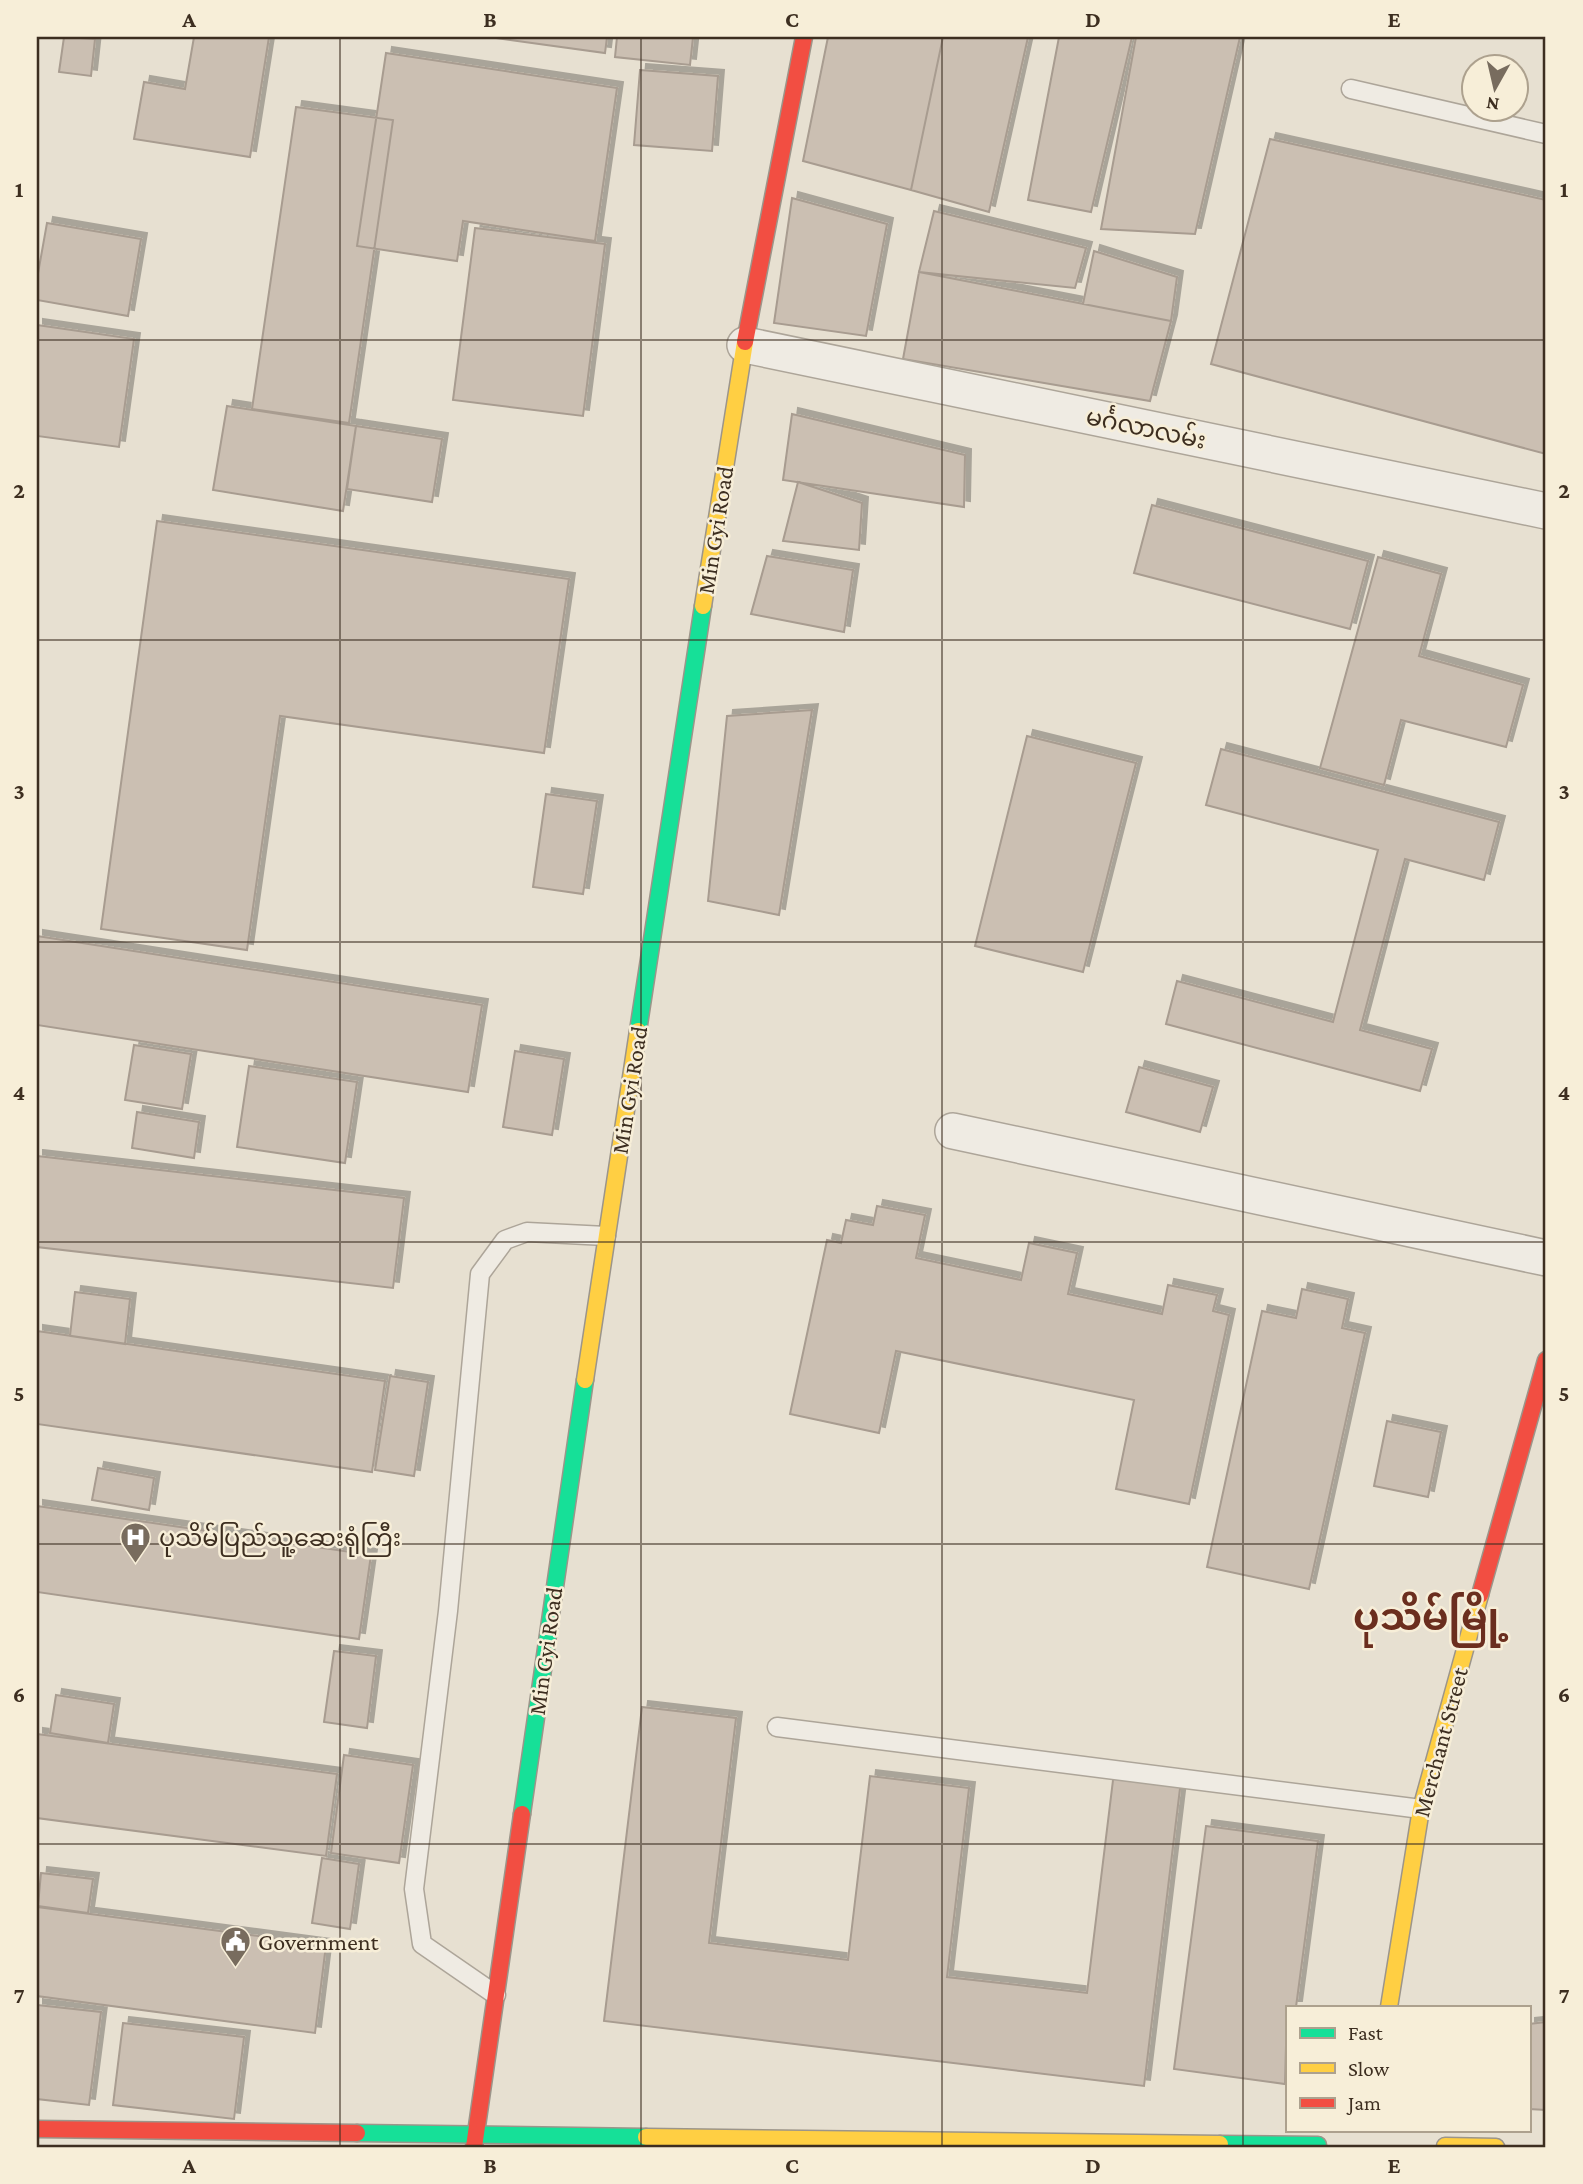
<svg xmlns="http://www.w3.org/2000/svg" width="1583" height="2184" font-family="'Crimson Pro','Noto Sans Myanmar',serif">
<style>
.building{fill:#cbbfb2;stroke:#a89c90;stroke-width:2;filter:url(#shadow)}
.lines{fill:none;stroke-linecap:round;stroke-linejoin:round}
.lane-casing{stroke:#ada599;stroke-width:21}
.street-casing{stroke:#ada599;stroke-width:38}
.fast-casing{stroke:#9c958a;stroke-width:19}
.slow-casing{stroke:#9c958a;stroke-width:19}
.jam-casing{stroke:#9c958a;stroke-width:19}
.lane{stroke:#efebe3;stroke-width:18}
.street{stroke:#efebe3;stroke-width:35}
.fast{stroke:#16e098;stroke-width:16}
.slow{stroke:#ffcf43;stroke-width:16}
.jam{stroke:#f24e42;stroke-width:16}
.grid{fill:none;stroke:#3d2e20;stroke-width:2;stroke-opacity:0.55}
.labels{text-anchor:middle;dominant-baseline:central;stroke-width:5;stroke-linejoin:round;paint-order:stroke}
.street-label{font-size:24px;fill:#3d2e20;stroke:#f7eed8}
.poi-label{font-size:24px;fill:#3d2e20;stroke:#f7eed8;text-anchor:start}
.town-label{font-size:38px;font-weight:bold;fill:#6b2e1e;stroke:#f7eed8}
.neatline{fill:none;stroke:#3d2e20;stroke-width:2.5}
.grid-label{font-size:23px;text-anchor:middle;font-weight:bold;fill:#3d2e20}
</style>
<defs>
<filter id="shadow"><feDropShadow dx="6" dy="-6" stdDeviation="0" flood-color="#0004"/></filter>
</defs>
<rect width="100%" height="100%" fill="#e7e0d1"/>
<path class="building" d="M64,37L95,39L91,76L59,72Z
M194,37H269L250,157L134,139L144,82L185,89Z
M489,37H607L605,53Z
M617,37H693L690,65L615,57Z
M828,37H943L911,190L803,161Z
M943,37H1028L989,212L911,190Z
M1059,37H1132L1091,212L1028,200Z
M1136,37H1240L1195,234L1101,229Z
M386,53L617,88L595,241L463,221L457,261L357,246Z
M640,70L718,76L712,151L634,145Z
M296,107L393,120L349,423L252,409Z
M1270,139L1546,200V454L1211,364Z
M792,198L887,224L866,336L774,323Z
M934,211L1086,248L1075,288L919,272Z
M47,223L141,239L128,316L37,300V279Z
M475,228L605,244L583,416L453,400Z
M1094,251L1177,277L1171,321L1083,304Z
M919,272L1171,321L1150,401L903,359Z
M37,325L134,339L119,447L37,436Z
M227,406L356,426L343,511L213,490Z
M792,414L965,455L964,507L783,480Z
M356,426L442,439L432,502L347,489Z
M798,482L862,503L859,550L783,541Z
M1152,505L1368,561L1350,629L1134,573Z
M157,521L569,579L544,753L280,716L247,950L101,929Z
M767,556L853,570L844,632L751,614Z
M1378,557L1441,574L1419,656L1523,685L1506,747L1401,720L1384,785L1320,768Z
M812,710L779,915L708,901L727,716Z
M1027,736L1136,763L1083,972L975,946Z
M1221,749L1499,822L1484,880L1405,859L1360,1030L1432,1049L1420,1091L1166,1024L1177,981L1333,1022L1378,850L1206,805Z
M546,794L597,801L583,894L533,887Z
M37,936L482,1005L468,1092L37,1025Z
M134,1045L191,1054L182,1109L125,1100Z
M515,1051L564,1059L552,1135L503,1127Z
M249,1066L357,1082L345,1163L237,1147Z
M1139,1067L1213,1087L1200,1132L1126,1112Z
M137,1112L199,1122L194,1158L132,1148Z
M37,1156L404,1198L393,1288L37,1247Z
M877,1206L925,1215L916,1258L1021,1280L1029,1243L1077,1253L1068,1294L1162,1314L1168,1285L1217,1295L1213,1311L1229,1315L1189,1504L1116,1489L1134,1400L896,1351L879,1433L790,1414L827,1240L841,1243L846,1220L873,1225Z
M1302,1289L1348,1299L1342,1328L1365,1333L1309,1589L1207,1567L1262,1311L1296,1318Z
M75,1292L130,1299L125,1344L70,1336Z
M37,1331L385,1381L372,1472L37,1424Z
M390,1376L428,1382L414,1476L375,1470Z
M1387,1421L1441,1432L1428,1497L1374,1486Z
M98,1468L154,1478L149,1510L92,1500Z
M37,1506L371,1555L359,1639L37,1592Z
M334,1651L376,1656L367,1728L324,1722Z
M56,1695L114,1704L108,1743L50,1733Z
M642,1707L736,1718L709,1943L848,1960L870,1776L969,1788L947,1977L1087,1993L1114,1772L1181,1780L1144,2086L604,2021Z
M37,1734L337,1774L326,1856L37,1818Z
M344,1755L413,1765L399,1863L331,1853Z
M1206,1826L1318,1841L1296,2007H1287L1285,2084L1174,2069Z
M322,1858L359,1864L350,1929L312,1923Z
M41,1873L93,1879L88,1913L38,1906Z
M37,1907L326,1945L315,2033L37,1996Z
M37,2005L101,2012L89,2105L37,2099Z
M1546,2022V2110L1529,2109V2024Z
M123,2023L244,2037L234,2119L113,2105Z"/>
<g class="lines">
<defs>
<path id="lane" d="M1351,89L1546,134
M777,1727L1421,1809
M496,1995L422,1944L414,1889L448,1611L480,1274L505,1240L527,1232L606,1236"/>
<path id="street" d="M745,345L1546,511
M953,1131L1546,1258"/>
<path id="fast" d="M638,1031L703,606
M522,1814L585,1380
M357,2133L646,2137
M1220,2144L1318,2145"/>
<path id="slow" d="M703,606L745,342
M585,1380L638,1031
M1389,2007L1421,1809L1480,1595
M646,2137L1220,2144
M1445,2146L1496,2147"/>
<path id="jam" d="M745,342L804,37
M1480,1595L1546,1360
M37,2129L357,2133
M474,2147L522,1814"/>
</defs>
<use href="#lane" class="lane-casing"/>
<use href="#street" class="street-casing"/>
<use href="#fast" class="fast-casing"/>
<use href="#slow" class="slow-casing"/>
<use href="#jam" class="jam-casing"/>
<use href="#lane" class="lane"/>
<use href="#street" class="street"/>
<use href="#fast" class="fast"/>
<use href="#slow" class="slow"/>
<use href="#jam" class="jam"/>
</g>
<path class="grid" d="M340,37V2147M641,37V2147M942,37V2147M1243,37V2147M37,340H1546M37,640H1546M37,942H1546M37,1242H1546M37,1544H1546M37,1844H1546"/>
<defs>
<symbol id="hospital-pin" viewBox="-11 -11 22 30"><path d="M0 17L-7.5 6A9.5 9.5 0 1 1 7.5 6Z" fill="#786c5e" stroke="#f7eed8"/><path d="M-5-5h3v3.5h4V-5h3V5h-3V1.5h-4V5h-3Z" fill="#fff"/></symbol>
<symbol id="civic-pin" viewBox="-11 -11 22 30"><path d="M0 17L-7.5 6A9.5 9.5 0 1 1 7.5 6Z" fill="#786c5e" stroke="#f7eed8"/><path d="M-.6-6.5H3V-4.5H.6V-3L4-1V1h2V6H-6V1h2V-1L-.6-3ZM-1.2 2.5V6h2.4V2.5Z" fill="#fff"/></symbol>
</defs>
<g fill-rule="evenodd">
<use href="#hospital-pin" x="118" y="1520" width="35" height="47"/>
<use href="#civic-pin" x="218" y="1924" width="35" height="47"/>
</g>
<g class="labels">
<g class="street-label">
<text transform="translate(1146 428) rotate(12)">မင်္ဂလာလမ်း</text>
<text transform="translate(715 530) rotate(-81)">Min Gyi Road</text>
<text transform="translate(629 1090) rotate(-81)">Min Gyi Road</text>
<text transform="translate(545 1651) rotate(-82)">Min Gyi Road</text>
<text transform="translate(1440 1742) rotate(-75)">Merchant Street</text>
</g>
<g class="poi-label">
<text x="159" y="1537">ပုသိမ်ပြည်သူ့ဆေးရုံကြီး</text>
<text x="258" y="1941">Government</text>
</g>
<g class="town-label">
<text x="1431" y="1617">ပုသိမ်မြို့</text>
</g>
</g>
<rect width="1583" height="2184" fill="none" stroke="#f7eed8" stroke-width="77"/>
<rect x="1286" y="2006" width="245" height="126" fill="#f7eed8" stroke="#ada18e" stroke-width="2"/>
<rect x="1300" y="2028" width="35" height="10" fill="#16e098" stroke="#ada18e" stroke-width="2"/>
<text x="1348" y="2040" font-size="21" fill="#3d2e20">Fast</text>
<rect x="1300" y="2063" width="35" height="10" fill="#ffcf43" stroke="#ada18e" stroke-width="2"/>
<text x="1348" y="2076" font-size="21" fill="#3d2e20">Slow</text>
<rect x="1300" y="2098" width="35" height="10" fill="#f24e42" stroke="#ada18e" stroke-width="2"/>
<text x="1348" y="2110" font-size="21" fill="#3d2e20">Jam</text>
<g transform="translate(1495 88) rotate(188)"><circle r="33" fill="#f7eed8" stroke="#ada18e" stroke-width="2"/>
<path d="M0-5L12 26L0 18L-12 26Z" fill="#786c5e"/>
<text y="-10" font-size="19" font-weight="bold" text-anchor="middle" fill="#3d2e20">N</text>
</g>
<rect x="38" y="38" width="1506" height="2108" class="neatline"/>
<g class="grid-label">
<text x="189" y="27">A</text>
<text x="490" y="27">B</text>
<text x="792" y="27">C</text>
<text x="1093" y="27">D</text>
<text x="1394" y="27">E</text>
<text x="19" y="197">1</text>
<text x="1564" y="197">1</text>
<text x="19" y="498">2</text>
<text x="1564" y="498">2</text>
<text x="19" y="799">3</text>
<text x="1564" y="799">3</text>
<text x="19" y="1100">4</text>
<text x="1564" y="1100">4</text>
<text x="19" y="1401">5</text>
<text x="1564" y="1401">5</text>
<text x="19" y="1702">6</text>
<text x="1564" y="1702">6</text>
<text x="19" y="2003">7</text>
<text x="1564" y="2003">7</text>
<text x="189" y="2173">A</text>
<text x="490" y="2173">B</text>
<text x="792" y="2173">C</text>
<text x="1093" y="2173">D</text>
<text x="1394" y="2173">E</text>
</g>
</svg>
